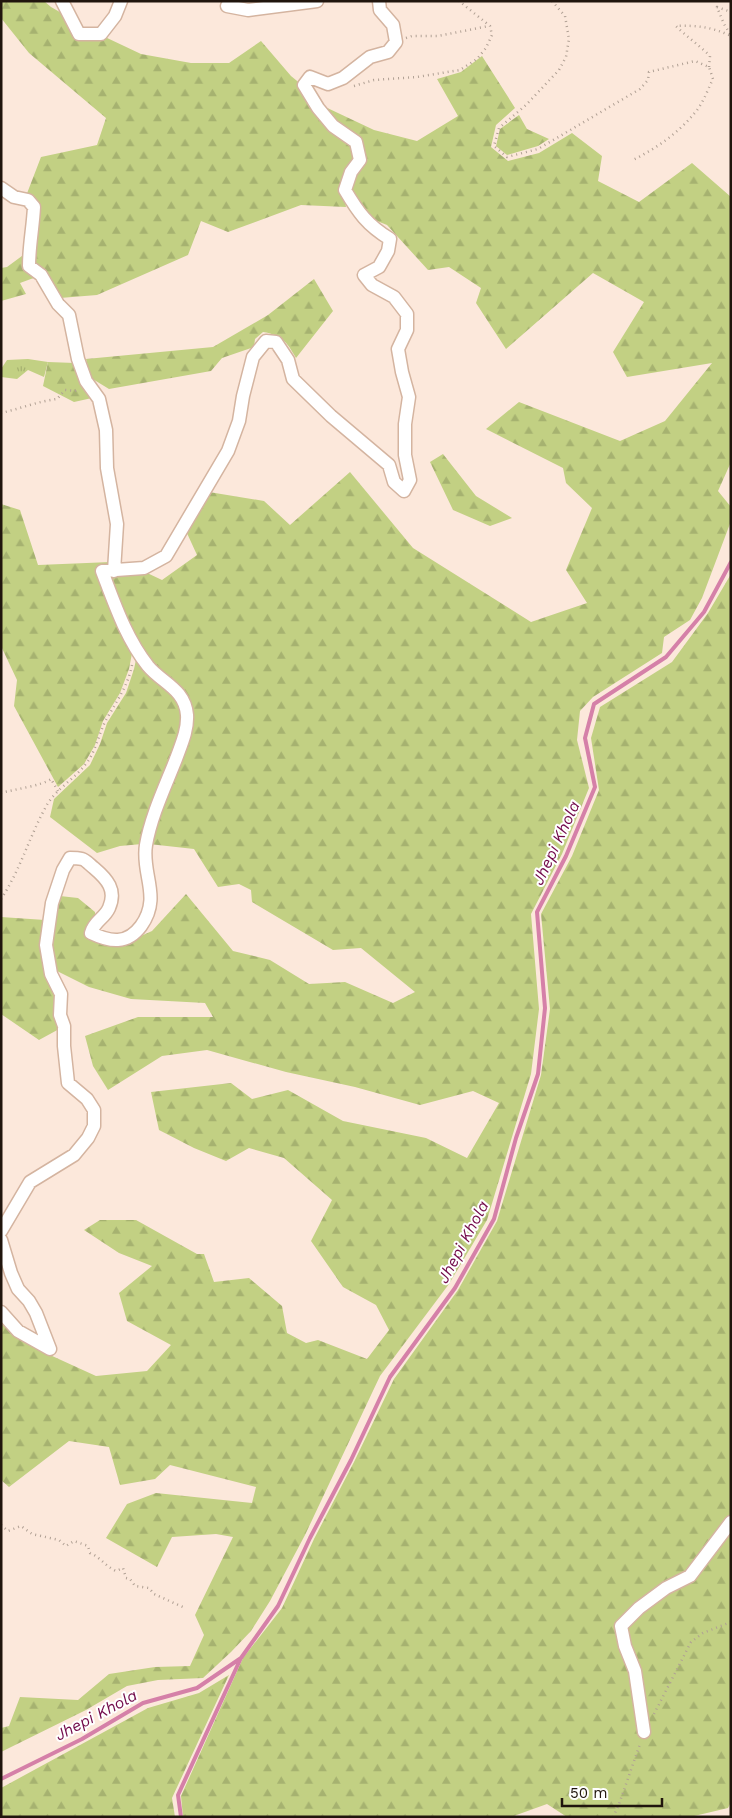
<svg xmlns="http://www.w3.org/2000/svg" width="732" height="1818" font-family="'Work Sans',sans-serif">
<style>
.grass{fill:url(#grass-tufts)}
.forest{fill:url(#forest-firs)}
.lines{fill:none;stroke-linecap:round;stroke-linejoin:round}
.stream{stroke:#d580a8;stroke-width:4}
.minor-casing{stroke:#d4b4a0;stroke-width:15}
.path{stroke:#b0a094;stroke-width:2.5;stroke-dasharray:1 4;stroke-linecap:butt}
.minor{stroke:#fff;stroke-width:12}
.labels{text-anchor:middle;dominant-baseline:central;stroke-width:4;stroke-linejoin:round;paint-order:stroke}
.water-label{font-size:16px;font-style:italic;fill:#720a4a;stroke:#fff}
</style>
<defs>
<pattern id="grass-tufts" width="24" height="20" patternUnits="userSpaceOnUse" patternTransform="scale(1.25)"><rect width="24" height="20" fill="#c2d083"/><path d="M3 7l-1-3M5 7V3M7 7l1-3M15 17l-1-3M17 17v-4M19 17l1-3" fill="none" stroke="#a6b270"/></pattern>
<pattern id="forest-firs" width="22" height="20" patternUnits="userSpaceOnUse" patternTransform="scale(1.25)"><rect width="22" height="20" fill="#c2d083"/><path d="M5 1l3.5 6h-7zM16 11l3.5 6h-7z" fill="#a6b270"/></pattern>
</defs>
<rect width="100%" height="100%" fill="#fce8db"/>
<path class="grass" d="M28,359L48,362L44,377L28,370L17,379L1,377V369L7,360Z"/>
<path class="forest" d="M1,1H44L51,7L65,15L78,38L105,37L141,54L191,63H229L261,41L291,76L302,85L354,144L357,158L342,185L346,207L301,205L228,232L201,221L188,255L97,295L60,298L29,265L36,221L26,196L41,157L97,145L106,118L29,53L1,18Z
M482,56L515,108L496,125L491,147L508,161L539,153L572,133L602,156L598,181L639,202L692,163L731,197V462L718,491L731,507V521L702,598L690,620L664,637L662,653L593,697L580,711L577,740L589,788L562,854L531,914L539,1009L531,1074L487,1220L449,1284L380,1376L305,1535L270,1601L251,1631L231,1652L203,1678L158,1680L127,1686L86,1710L1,1752V1728L9,1726L20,1697L78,1700L109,1674L155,1667L190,1666L204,1635L195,1615L233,1537L216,1534L172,1537L157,1567L106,1538L127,1504L156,1493L252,1503L256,1487L170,1465L155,1479L120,1485L109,1447L69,1441L9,1487L1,1480V1324L50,1355L96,1376L147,1371L171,1345L127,1321L119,1293L152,1266L119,1253L84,1230L100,1220H136L197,1254H204L214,1282L249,1278L282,1306L287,1333L306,1343L318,1340L367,1359L389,1330L376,1305L343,1287L311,1241L332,1200L284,1158L249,1148L226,1161L194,1148L159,1130L151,1092L231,1083L252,1099L288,1090L343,1121L426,1138L467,1158L499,1103L473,1091L420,1105L355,1087L286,1072L207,1050L162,1056L108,1090L93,1066L85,1036L138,1017H213L205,1003L131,999L89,987L57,971C50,940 51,926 60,896L78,898L95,912V919L88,934L123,944L152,931L186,894L233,951L270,960L309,984L345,982L393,1003L415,992L361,948L333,950L252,902L251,890L239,884L218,887L194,849L149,844L191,713L139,646L109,577L145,572L162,580L197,555L186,531L209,492L264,501L290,525L350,472L413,548L531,622L587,603L566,570L592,508L566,483L563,468L486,429L519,402L620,441L665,421L712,363L627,377L613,352L644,302L593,273L506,349L476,303L481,288L449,267L428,270L387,225L367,217L350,189L354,173L363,161L321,105L374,130L417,141L458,116L437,79L461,72Z
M519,115L527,129L549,139L538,146L507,155L496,146L500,129Z
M26,253L39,276L20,283L26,294L1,301V268L7,267Z
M314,279L333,311L296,358C287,342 282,335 263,332L255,339L254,347L222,358L211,371L109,389L91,378L86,359L213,347L268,315Z
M48,362L75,363L92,398L74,402L43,386Z
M443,454L476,496L512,518L490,526L453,510L430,462Z
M1,504L20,510L38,565L111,562L101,571L133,648L129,669L120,693L103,721L95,745L84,764L58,787L14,706L17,680L1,646Z
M731,574V1802L728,1808L690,1817H567L547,1804L511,1817H183L181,1796L243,1658L282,1608L314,1539L354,1462L394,1379L458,1290L497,1221L541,1075L550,1009L541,914L572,856L599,790L591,738L600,707L672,662L708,613Z
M137,655L178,699L184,717L142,844L120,846L97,853L50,817L54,799L90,765L100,744L107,723L126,693L134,669Z
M1,917L45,920L58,994L61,1028L39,1040L1,1014Z
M229,1675L172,1798L175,1817H1V1788L148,1708L199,1693Z"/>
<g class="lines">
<path class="stream" d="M1,1779L82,1739L143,1703L197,1688L241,1658L278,1606L310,1538L351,1460L390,1377L455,1288L494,1219L516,1138L538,1074L545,1008L537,912L566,856L595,787L585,738L594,704L666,657L704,612L731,562
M181,1817L178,1795L240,1660"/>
<defs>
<path id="minor" d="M62,1L79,34H101L115,16L121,1
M232,1L227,6L248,10L317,1
M1,188L14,197L28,200L34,207C33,227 29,246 29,266L41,275L58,304L69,315L78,359L86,381L99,399L106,430L107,468L117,524L114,571
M1,1231L30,1182L74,1155L88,1138L94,1126V1110L87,1099L68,1083L64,1046V1026L60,1015L61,994L51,974L46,945L52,903L63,870L70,858C74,858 78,858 82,859C86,860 90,865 94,868C107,879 117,890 109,908C104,919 94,921 91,933C110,942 127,945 141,926C162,897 141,874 146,845C151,816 165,787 176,759C181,745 188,730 187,715C185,689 162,683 148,666C126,638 115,605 102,571L144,568L166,556L228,451L239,421L243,396L253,357L266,341L276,342L288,360L293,379L331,416L389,465L394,482L404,491L410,480L405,455V424L409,397L402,372L398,349L407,330V314L394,297L372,285L364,275L379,267L388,251L390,239C367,225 358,212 345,190L351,172L360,160L356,142L333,126L318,108L304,85L310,77L328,84L343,78L370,57L388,52L396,42L393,25L380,10L379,1
M1,1240L11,1273L18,1289L29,1301L36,1313L50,1349L18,1331L1,1312
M644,1732L635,1671L625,1646L621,1626L639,1608L666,1588L690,1576L731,1522"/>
</defs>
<use href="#minor" class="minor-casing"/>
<path class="path" d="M552,1L565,16L569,39L566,57L559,70L526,105L499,128L494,146L507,157L538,149L640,89L648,80L649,72L695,61L709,67L713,79C708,89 704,101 697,110C680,132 657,148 633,160
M730,34L724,24L717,7L731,12
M406,38L412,36H438L489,26
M709,67L710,56C699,45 687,37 676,26C696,25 712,27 731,36
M354,86L374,80L417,77L460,70L477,59L486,48L492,35L490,26L459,1
M1,413C19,409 39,401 57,399L65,390L75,391L78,389
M1,793C15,789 41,786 51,779L58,791
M1,899C21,869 30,834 48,803C58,788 74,779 85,765C96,752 98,735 106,720C116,702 128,686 132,665
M1,1525L8,1531L21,1526L32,1534L59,1540L66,1546L74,1541L88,1546L90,1553C100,1557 105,1566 116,1571L123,1568L126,1578L130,1579L135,1586L149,1588L154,1594L185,1608
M654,1714L691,1642L703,1633L731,1622
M613,1817L618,1807L640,1744"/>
<use href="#minor" class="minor"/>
</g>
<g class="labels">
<g class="water-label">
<text transform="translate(556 843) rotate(-65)">Jhepi Khola</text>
<text transform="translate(463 1242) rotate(-62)">Jhepi Khola</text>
<text transform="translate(96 1715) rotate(-28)">Jhepi Khola</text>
</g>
</g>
<rect width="732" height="1818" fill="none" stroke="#20150d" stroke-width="5"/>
<path d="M562 1798v8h100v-8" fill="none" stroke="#20150d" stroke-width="2.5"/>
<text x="570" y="1798" font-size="15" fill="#20150d" stroke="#ffffff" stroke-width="4" paint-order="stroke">50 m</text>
</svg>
